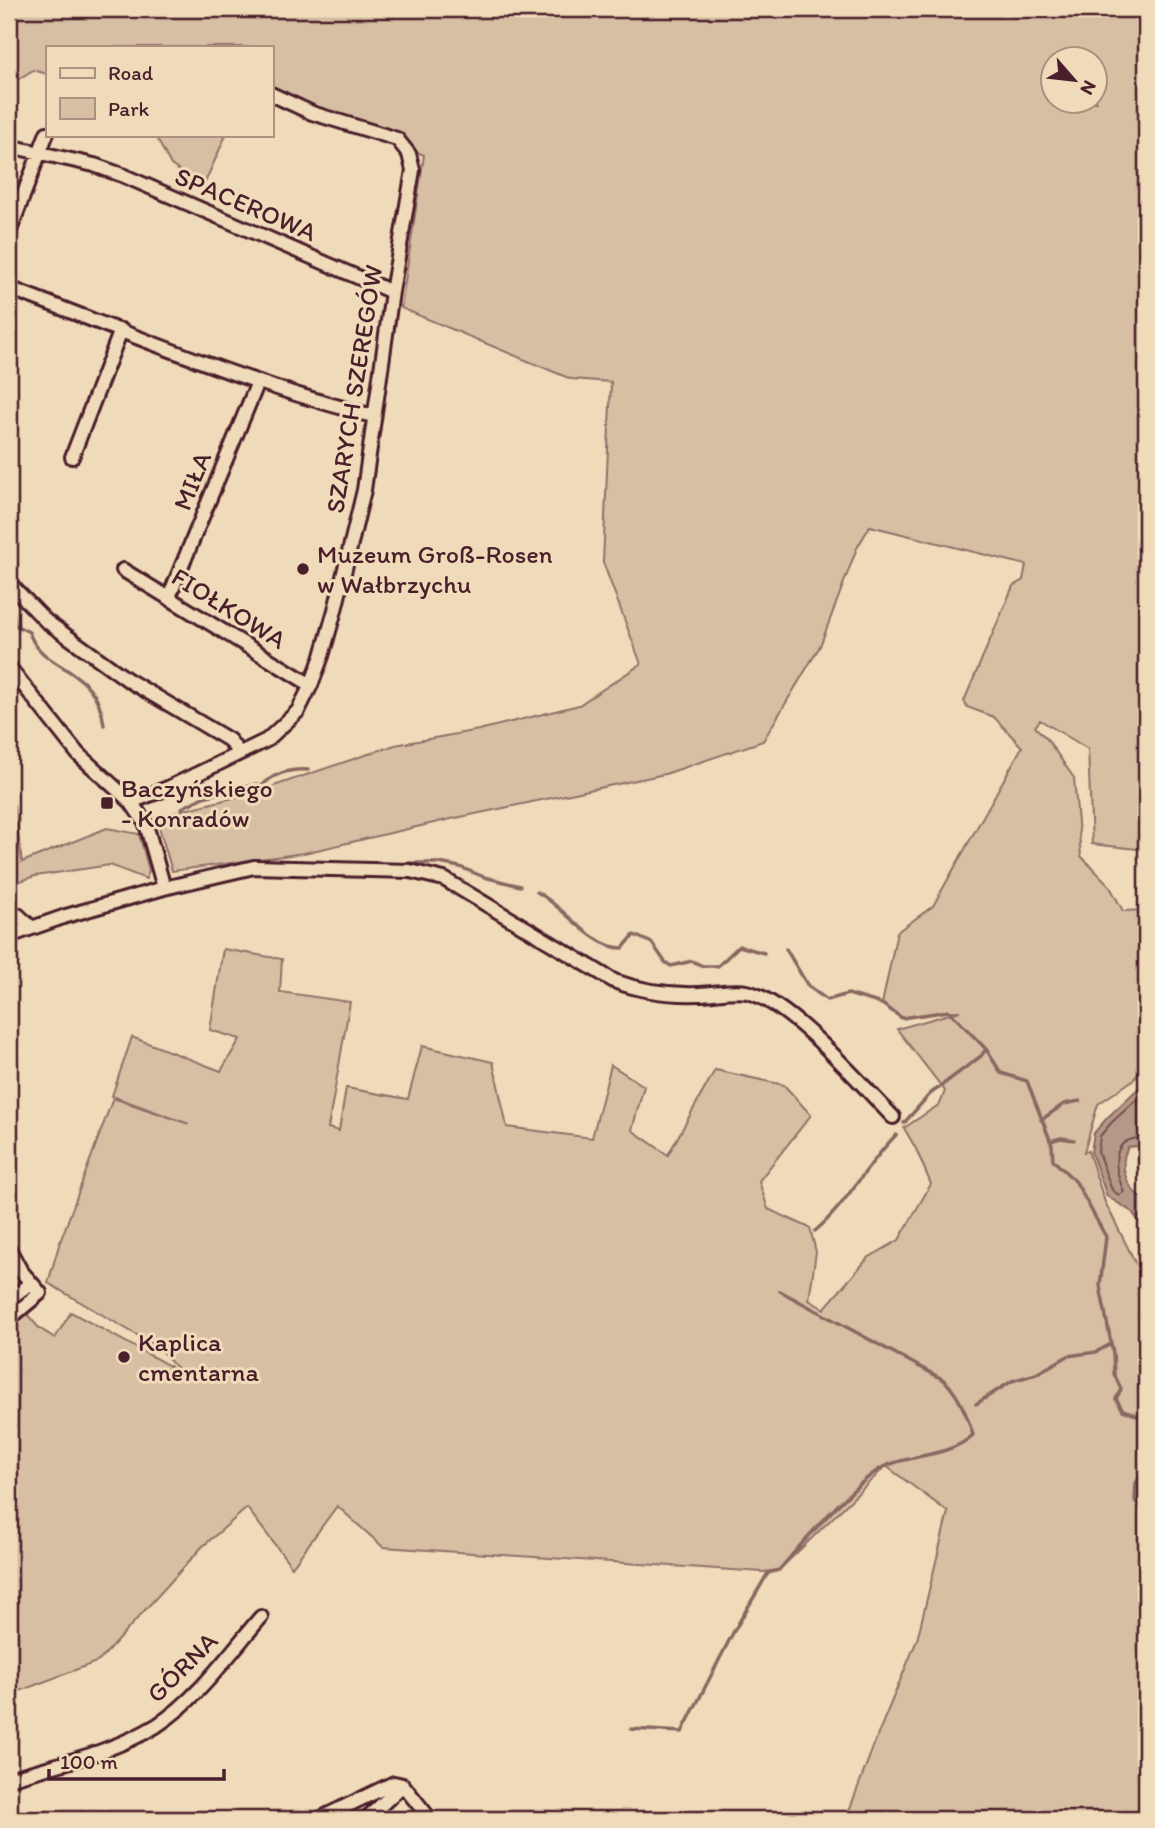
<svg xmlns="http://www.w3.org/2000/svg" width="1155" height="1828" font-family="Itim,sans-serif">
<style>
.green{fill:#d7bfa4;stroke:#906f68;stroke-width:2;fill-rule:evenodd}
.water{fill:#b59886;stroke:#8a6862;stroke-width:2}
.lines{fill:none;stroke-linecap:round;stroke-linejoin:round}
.shore{stroke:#754f4f;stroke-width:2}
.stream{stroke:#8a6862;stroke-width:3.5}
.minor-casing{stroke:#4a1f2b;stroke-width:18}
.minor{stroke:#efdbb9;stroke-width:12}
.poi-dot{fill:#4a1f2b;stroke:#efdbb9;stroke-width:2.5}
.labels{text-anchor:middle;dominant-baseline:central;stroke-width:6;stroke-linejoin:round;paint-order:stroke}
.street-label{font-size:26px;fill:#4a1f2b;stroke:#efdbb9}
.poi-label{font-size:26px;fill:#4a1f2b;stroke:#efdbb9;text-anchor:start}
</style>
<rect width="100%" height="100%" fill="#efdbb9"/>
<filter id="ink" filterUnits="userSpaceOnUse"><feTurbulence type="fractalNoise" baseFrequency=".0143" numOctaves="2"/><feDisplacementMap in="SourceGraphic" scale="14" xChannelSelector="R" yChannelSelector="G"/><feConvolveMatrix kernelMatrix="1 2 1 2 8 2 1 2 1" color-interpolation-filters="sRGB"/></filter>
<g filter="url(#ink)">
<path class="green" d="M9,9H1146V850L1092,844L1088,749L1040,720L1035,727L1047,739L1074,778L1081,856L1109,885L1123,911L1146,910V1065L1133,1080L1098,1104L1084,1152L1088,1151L1105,1202L1146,1284V1819H846L878,1734L917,1640L948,1512L886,1466L779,1570L763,1572L383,1547L337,1506L292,1567L247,1508L202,1547L99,1661L9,1695V1324L26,1313L39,1328L55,1338L71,1312L168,1365L185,1378L159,1348L48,1283L59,1245L113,1098L189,1124L112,1096L132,1037L221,1071L240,1039L210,1030L223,949L282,959L280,992L350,1002L328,1128L339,1131L346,1088L408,1099L422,1046L493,1062L507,1127L592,1138L611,1065L644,1086L632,1130L668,1155L715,1070L784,1085L811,1115L759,1181L768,1209L810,1228L816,1252L809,1300L824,1309L868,1258L899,1240L931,1184L916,1149L904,1128L940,1104L945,1091L897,1029L960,1011H949L902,1018L882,1004L897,932L933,906L1022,747L994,717L967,707L964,701L1013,586L1023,580L1026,565L870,526L857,548L820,646L763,741L665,774L451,819L304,853L172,871L156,817L253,793L395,745L479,730L579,705L641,664L603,562L611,382L571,379L401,308L424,155L271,97V47H47V74L33,70L9,85ZM1054,60H1096V102H1054Z
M155,135H226L203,187L171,165Z
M9,804L14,805L22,862L107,828L139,834L149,870L146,879L110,865L35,876L9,885Z
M391,1790L355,1819H328Z"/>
<path class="water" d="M1146,1081V1145L1128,1147C1117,1167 1128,1191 1146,1201V1241L1140,1223L1132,1212L1107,1196L1091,1152L1094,1133L1107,1118Z"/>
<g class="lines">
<path class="shore" d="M1146,1091L1112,1122L1100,1136L1098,1152L1112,1190L1119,1195L1124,1192C1113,1166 1109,1136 1146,1138"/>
<path class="stream" d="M9,608L13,612L15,625L29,632C42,673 97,664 104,725
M182,808L203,797L257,784L262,786C274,773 291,769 308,770
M406,863H439L460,867L484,877L520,886
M537,892C563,906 593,949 623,948L634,935L652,943L665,962L671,966L692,961L703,966H718L739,946L764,953
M786,949L808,986L827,1000L848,994L882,1004L902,1018L949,1011L986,1049L1001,1073L1027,1081L1052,1145L1053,1160L1076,1182L1106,1237L1100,1286L1113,1353L1114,1374L1121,1389L1116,1399L1123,1410L1136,1415L1146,1423V1440
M1041,1120L1064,1104L1080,1101
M904,1123L930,1094L981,1056L986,1049
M1050,1141L1061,1138L1074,1140
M815,1231C847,1204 866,1165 896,1135
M976,1404L1012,1381L1036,1374L1068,1356L1096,1352L1111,1344
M1146,1468L1136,1483L1135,1500L1146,1513
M1146,1534L1141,1547L1146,1553
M631,1729L682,1732L734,1631L768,1573L779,1570C799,1546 861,1475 888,1465C916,1454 950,1456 973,1435C967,1414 959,1395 944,1380L780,1291"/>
<defs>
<path id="minor" d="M9,146L94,165L122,175L392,292
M9,233L47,133
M9,288C129,333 249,385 373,416
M72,457L121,330
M123,570L311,685
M9,583L46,621L128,680L229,740L239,753
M169,597L258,382
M9,667L78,754L131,802L146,824L164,888
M131,802L168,788L267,740L298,711L311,685L322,656L335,610L364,490L392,292L413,170L409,154L397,139L312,113L271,94
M9,919L18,915L32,928
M9,936L66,916L164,888L254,867L410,871L444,879L614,981C641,991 670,995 699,994C714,994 733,989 747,992C789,1001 861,1084 893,1117
M9,1249L21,1271L40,1293L9,1319
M9,1299L31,1283
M9,1779C58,1764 111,1753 156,1726C198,1699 229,1654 261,1617
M319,1819L394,1783L403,1785
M366,1819L403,1785L430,1819"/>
</defs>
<use href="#minor" class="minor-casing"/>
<use href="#minor" class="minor"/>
</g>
</g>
<g class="poi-dot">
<circle cx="303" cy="569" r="7"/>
<rect x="100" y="796" width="14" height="14" rx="3.5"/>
<circle cx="124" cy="1357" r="7"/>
</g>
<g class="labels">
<g class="street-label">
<text transform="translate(246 204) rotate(23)">SPACEROWA</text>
<text transform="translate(354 389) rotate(-81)">SZARYCH SZEREGÓW</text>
<text transform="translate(192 481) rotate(-68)">MIŁA</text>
<text transform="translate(229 608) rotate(32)">FIOŁKOWA</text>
<text transform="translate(182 1667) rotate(-45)">GÓRNA</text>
</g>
<g class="poi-label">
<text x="317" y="554">Muzeum Groß-Rosen<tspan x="317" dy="30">w Wałbrzychu</tspan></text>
<text x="121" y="788">Baczyńskiego<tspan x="121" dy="30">- Konradów</tspan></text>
<text x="138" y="1342">Kaplica<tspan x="138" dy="30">cmentarna</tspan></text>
</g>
</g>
<rect width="1155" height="1828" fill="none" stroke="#efdbb9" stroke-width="35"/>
<rect x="18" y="18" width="1120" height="1793" fill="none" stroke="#4a1f2b" stroke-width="2.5" filter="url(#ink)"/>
<rect x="46" y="46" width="228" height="91" fill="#efdbb9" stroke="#ad9080" stroke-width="2"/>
<rect x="60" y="68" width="35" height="10" fill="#efdbb9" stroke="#ad9080" stroke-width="2"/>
<text x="108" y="80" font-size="21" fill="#4a1f2b">Road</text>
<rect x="60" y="98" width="35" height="21" fill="#d7bfa4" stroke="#ad9080" stroke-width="2"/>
<text x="108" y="116" font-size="21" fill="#4a1f2b">Park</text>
<g transform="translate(1074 80) rotate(118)"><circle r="33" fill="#efdbb9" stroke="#ad9080" stroke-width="2"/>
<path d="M0-5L12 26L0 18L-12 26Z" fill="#4a1f2b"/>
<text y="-10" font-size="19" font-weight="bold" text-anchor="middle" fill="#4a1f2b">N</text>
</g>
<path d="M49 1769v10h175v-10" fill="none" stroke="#4a1f2b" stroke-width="3.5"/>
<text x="60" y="1769" font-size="21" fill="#4a1f2b" stroke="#efdbb9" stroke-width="5" paint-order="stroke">100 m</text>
</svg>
